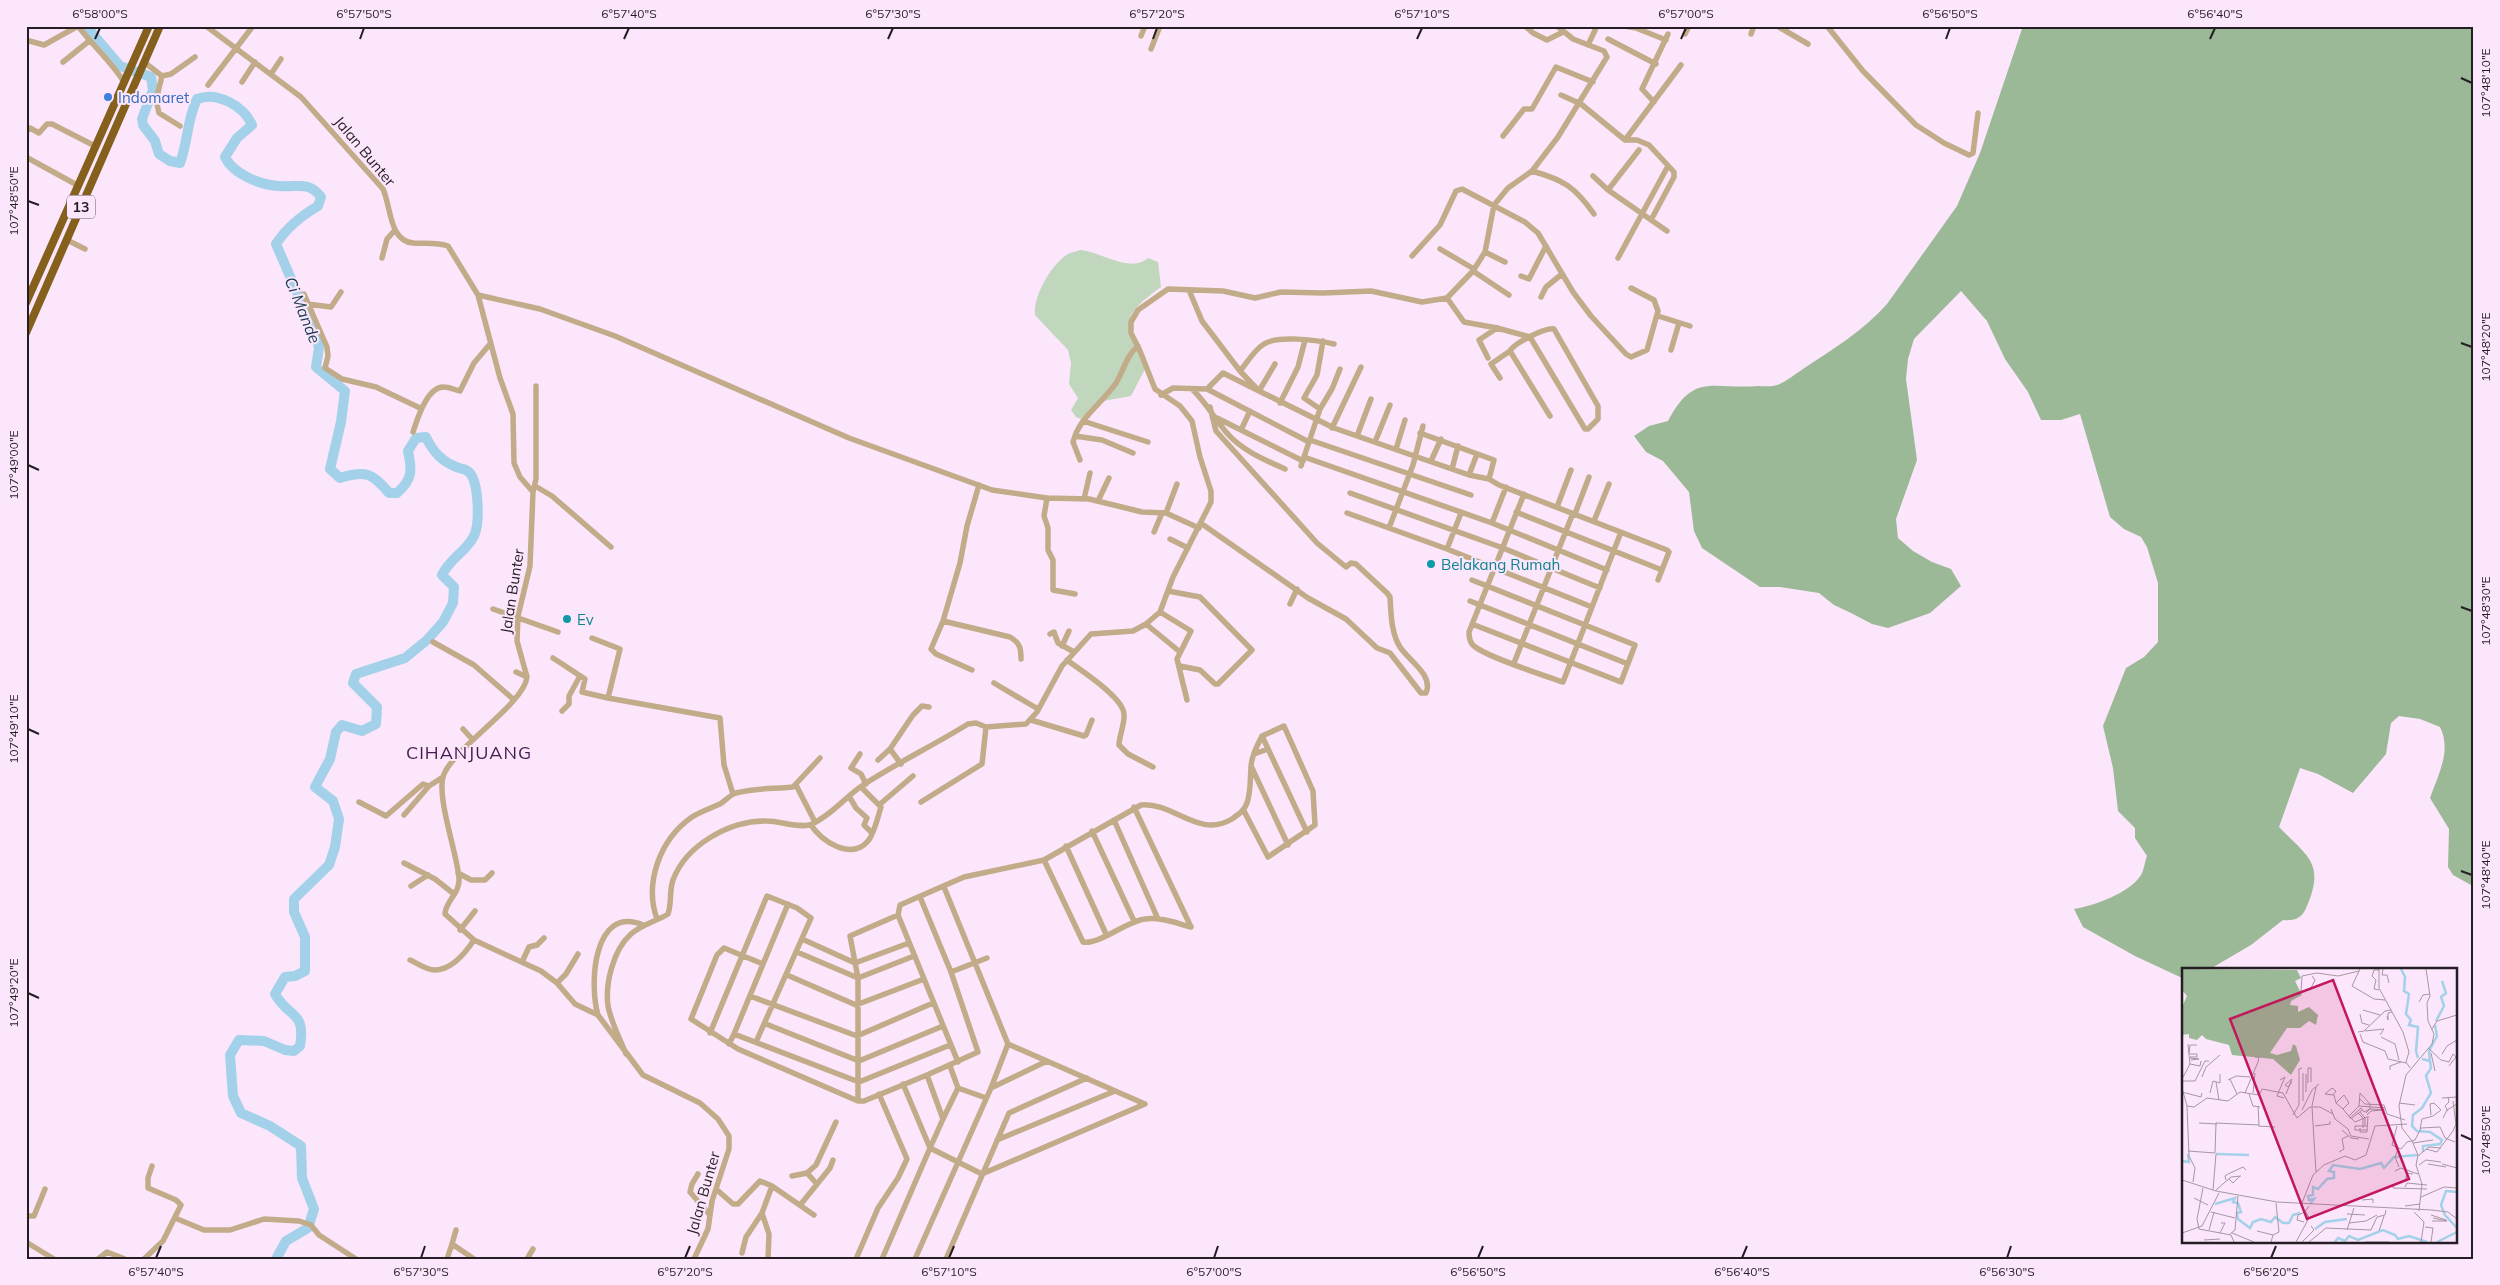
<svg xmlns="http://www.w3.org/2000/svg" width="2500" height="1285" font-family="Mulish,sans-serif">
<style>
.green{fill:#c0d7bd}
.forest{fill:#9bb996}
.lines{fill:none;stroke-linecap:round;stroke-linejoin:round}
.river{stroke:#a3d1e9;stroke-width:10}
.minor{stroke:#c2ab89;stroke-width:5.5}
.highway{stroke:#85601c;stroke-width:8}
.ticks{fill:none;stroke:#251d24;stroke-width:2}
.shop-dot{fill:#3f7fe0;stroke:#fce6fb;stroke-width:2}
.culture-dot{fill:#0f9aa8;stroke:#fce6fb;stroke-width:2}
.labels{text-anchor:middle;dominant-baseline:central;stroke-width:4;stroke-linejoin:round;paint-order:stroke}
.shield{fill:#fce6fb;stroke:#665964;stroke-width:1}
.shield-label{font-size:14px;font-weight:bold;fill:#251d24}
.shop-label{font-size:15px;fill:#366cbe;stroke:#fce6fb;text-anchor:start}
.street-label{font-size:15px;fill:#251d24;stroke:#fce6fb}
.culture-label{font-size:15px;fill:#0d838f;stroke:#fce6fb;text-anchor:start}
.water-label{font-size:16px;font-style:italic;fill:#153c4d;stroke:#fce6fb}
.quarter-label{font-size:18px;letter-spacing:1px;fill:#46194c;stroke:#fce6fb}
.inset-river{fill:none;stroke:#a3d1e9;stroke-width:2.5}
.inset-road{fill:none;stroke:#a696a5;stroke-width:1}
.view{fill:#c2185b;fill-opacity:0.15;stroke:#c2185b;stroke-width:2.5}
.inset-edge{fill:none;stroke:#251d24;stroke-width:2.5}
.neatline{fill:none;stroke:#251d24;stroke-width:2}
.ticks-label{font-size:12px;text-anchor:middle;fill:#251d24}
</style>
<rect width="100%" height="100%" fill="#fce6fb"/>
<path class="green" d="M1080,250C1099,251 1131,274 1148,258L1158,262L1161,287C1116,319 1127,324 1145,369L1131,396L1103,401L1095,404L1081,419L1076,417L1071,410L1078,398L1069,384L1071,363L1068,350L1035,315C1033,296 1052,263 1068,254C1072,252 1076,252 1080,250Z"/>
<path class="forest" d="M2023,26H2474V883L2471,885L2453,875L2448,867L2449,829L2430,798C2438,775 2452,751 2440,727L2420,719L2399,716L2391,723L2386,754L2353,793L2318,774L2300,768L2279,827C2308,857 2325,863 2307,906C2302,918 2296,921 2283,920L2251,945L2210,969H2184V977H2180L2135,956L2083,927L2074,909C2093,906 2130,893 2141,875C2144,870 2145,861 2147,856L2135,838V828L2118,811L2113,768L2103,726L2126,668L2144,657L2158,642V583L2147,547L2141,537L2124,529L2110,517L2080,414L2061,420H2041L2028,392L2005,359L1987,321L1961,291L1914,339L1908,359L1906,379L1917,460L1896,519L1898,538L1913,551L1932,562L1951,569L1961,586L1930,613L1888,628L1872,624L1851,613L1834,605L1819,593L1780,587H1760L1702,548L1694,531L1689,492L1663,461L1646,452L1634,436L1649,426L1668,421C1694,371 1713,390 1758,386C1764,386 1772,387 1777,385C1786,382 1795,374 1803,369C1833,349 1863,331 1887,304L1957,206L1980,153Z"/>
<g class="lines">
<path class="river" d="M86,26L120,66L151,77L153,90L142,119L143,125L155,141L159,154L170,161L180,163C188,142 187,119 197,99C217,91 244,106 252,125L237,138L225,157C233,174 260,185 279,186C296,188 308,180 321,197L318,206C301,216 287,227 276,244L315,334L319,348L316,367L345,391L341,422L330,469L340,478C366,470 372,473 389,493H397C413,479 412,470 408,451L416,438L426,437C433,452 442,462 459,468C463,469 466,469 469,472C479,482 480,523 474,536C466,552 450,558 442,575L454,587L453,603L443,622L427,640L405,658L356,674L353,683L377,707L376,724L362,731L342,725L336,732L330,759L315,787L333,801L339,819L335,847L329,865L294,899V912L305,937V971L295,976L285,977L275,994C289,1019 306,1010 300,1046L294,1051L285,1050L264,1041L239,1040L230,1055L233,1096L241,1113L270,1126L301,1146L302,1178L314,1209L308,1228L286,1241L276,1259"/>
<path class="minor" d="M78,26C93,46 111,61 124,82
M206,26L301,97L383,189C391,206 389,241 413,243C425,244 437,242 448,246L478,295L500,378L513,414L514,463L520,477L533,492L530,566L518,616L517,641L527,677C524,704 456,746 444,774C435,795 458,855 459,879C460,893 445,902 445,914L474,940L541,971L557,983L575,1004L598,1015L643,1075L700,1103L718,1119L729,1136V1149L712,1201L708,1229L694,1259
M1525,26L1533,33L1547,40L1563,32
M1624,26L1636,28L1666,40
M1777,26L1808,44
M1827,26L1863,71L1916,125L1944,143L1969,155L1973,153L1978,113
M1685,34L1689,26
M1751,34L1754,26
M1141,36L1145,26
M1608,39L1656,64
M26,40L44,45L78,26
M1588,45L1597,26
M1151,49L1160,26
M63,62L89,41
M144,62L162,76
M271,74L281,59
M242,82L255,62
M208,85L253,26
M1561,95L1581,104L1625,140H1637L1649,145L1674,172V177L1651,220
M1654,102L1642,89L1668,34
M180,126L159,113L156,100L162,76L171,74L195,57
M26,132L30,128L39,133L47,124H52L95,146
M1503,136L1524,109H1532L1556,67L1593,82
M1625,140L1681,65
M26,157L77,185
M1532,171C1564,180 1575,187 1594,214
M1593,176L1608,190L1667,231
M1608,190L1639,150
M67,240L85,249
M1440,249L1474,269
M1485,252L1505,262
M1412,256L1440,225L1456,191L1462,189L1525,222L1538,233L1573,292L1591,316L1626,354L1631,357L1647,350L1658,311L1654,300L1631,288
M382,258L387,239L395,230
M1618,258L1668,166
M1473,271L1509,295
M1521,276L1529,279L1546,246
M1189,290L1202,321L1240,371L1259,391L1334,428L1469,475L1489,479L1499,485L1667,550L1669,552L1658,580
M304,294L327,347L328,356L325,368L342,379L376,387L420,408
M478,295L540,309L615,336L849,438L992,490L1047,498L1089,499L1142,512L1166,513L1199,528
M1541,297L1546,287L1562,274
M1447,298L1464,322L1497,328L1530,337L1585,429H1588L1598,419V406L1554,329C1546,327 1514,343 1510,351L1550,416
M307,304L331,307L341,292
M1658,316L1690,326
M1671,350L1679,323
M1488,358L1479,340L1497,328
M1240,371C1247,363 1254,350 1264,344C1277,335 1318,340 1334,344
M1500,378L1491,364L1510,351
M1207,389L1309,442
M1193,390C1208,405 1214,418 1226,432C1241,450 1265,460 1285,469
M1161,395L1173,388L1207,389L1223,373L1259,391L1275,364
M1280,403L1298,367L1305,340
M1320,409L1304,398L1317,375L1323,341
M1250,411L1241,430L1303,461
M1217,418L1241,430
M1083,421L1148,442
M1332,428L1361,367
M413,432C417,420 427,386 444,387C449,387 455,390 460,391L474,363L490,344
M1420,433L1494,460L1489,479
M1075,436C1082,416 1104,401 1116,383C1124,370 1126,356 1138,346
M1357,436L1371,399
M1310,440L1471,495
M1375,442L1390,405
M1396,449L1405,420
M1304,457L1492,523L1607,570
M1080,460L1073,442L1075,436L1102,440L1133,453
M1431,461L1441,439
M1301,466L1320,409L1332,389L1340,369
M1452,469L1458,446
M1469,475L1477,454
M535,486L552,496L611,547
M533,492L536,479V386
M1350,493L1503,548L1600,588
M1524,494L1469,632C1469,636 1469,640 1472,644C1480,655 1546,676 1563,682L1621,532
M1047,498L1044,516L1048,528V550L1053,560V590L1075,594
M1084,499L1090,473
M1098,501L1109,478
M1557,507L1571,470
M1516,512L1662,570
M1166,513L1177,484
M1347,513L1389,528L1413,465L1423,426
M1575,514L1589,477
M1594,521L1609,484
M1492,523L1506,487
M1202,524L1308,598L1346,619L1377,648L1390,653L1421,693H1426C1434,675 1408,660 1400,647C1391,633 1391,613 1390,597L1387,593L1356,564L1351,563L1346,567L1317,543L1216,431L1210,407
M1389,528L1447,549L1592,607
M1154,532L1162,513
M1170,539L1188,548
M1447,549L1461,513
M1168,591L1200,597L1252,650L1218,684H1215L1200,670L1180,666
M1470,601L1628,664
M1290,604L1297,589
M493,609L558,632
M1160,612L1191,631L1177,659L1187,700
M943,621L1010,637C1020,643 1021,648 1021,659
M1146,624L1180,652
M1472,624L1621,682L1635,645L1472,580
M1050,634L1054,632L1058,643L1074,652
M592,638L620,649L608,698L720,718L724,765L733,794
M433,642L474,665L513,699
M1062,646L1069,631
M553,658L585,679L582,692L608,698
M1067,660C1080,670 1123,697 1124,714C1125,724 1119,736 1119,745L1128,754L1153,767
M1514,663L1573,513
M972,670L936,654L931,649L943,621L960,563L967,526L979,485
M516,672L527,677
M994,683L1038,709
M562,711L569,704V696L580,676
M1031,720L1084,736L1086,735L1092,720
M463,729L473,740
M1262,736L1307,832
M860,754L851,768L861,774L866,784
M1254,754L1268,749
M878,760L890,749
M901,764L890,749L913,715L922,706L929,707
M1252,768L1288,845
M796,785L815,822
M849,796L856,808L867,818L864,825L871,832
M359,802L386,816L423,784L429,786
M921,802L982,764L986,727
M879,805L913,776
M1134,807L1191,927
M404,815L429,786L443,777
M1114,820L1158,919
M811,825C821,841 851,861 868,841C874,834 878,816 881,807L861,787
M1092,831L1134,921
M1066,846L1106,934
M404,863L435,879L454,894
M458,873L471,880H485L492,873
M411,886L428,875
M920,897L951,972L978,1052L927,1075L943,1119L930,1148L982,1174L1145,1104L1008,1044L944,887
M898,915L850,936L858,978V1101H864L927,1075
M657,919C644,883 660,839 692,817C700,812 711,808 720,804C725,801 730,795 736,793C753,788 775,789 793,787L820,758
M1191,927C1176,923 1161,917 1145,919C1127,921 1099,945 1083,942L1044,860L1141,805C1174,802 1198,839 1232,819C1239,814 1244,811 1247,803C1251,791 1250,780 1251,768C1251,757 1257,746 1262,736L1284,726L1313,791L1315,825L1268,857L1244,811
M460,930L475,911
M802,939L855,963L909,943
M797,952L858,978L914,956
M410,960C417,963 426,970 435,970C452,970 466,952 474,940
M522,962L529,947L537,945L544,938
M763,964L724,948L717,955L691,1019L738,1049L858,1101
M951,972L987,958
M787,975L856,1005L924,979
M557,983L566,974L578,954
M750,996L857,1036L933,1003
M598,1015C589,985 593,904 643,925
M766,1024L859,1061L943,1026
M710,1033L767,896L797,908L811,918L756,1042
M734,1034L788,904
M729,1044L734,1034L859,1082L950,1045
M626,1054C620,1039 611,1022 608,1006C605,984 613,950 631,934C642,924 655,922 668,914C672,903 669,891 673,880C686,845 730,820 767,821C780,821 801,829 812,824C832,815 845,797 863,785C897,763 934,745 968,724L976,723L986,727L1026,724L1037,712L1062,666L1091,634L1133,631L1146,624L1160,612L1173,577L1211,502V491L1200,457L1192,421L1180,406L1155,389L1140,351L1131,333V322L1138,310L1168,289L1223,291L1255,298L1281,292L1323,293L1371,291L1422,302L1447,298L1473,271L1485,252L1494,205L1508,188L1532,171L1558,137L1607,57L1604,51L1573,39L1557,26
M958,1062L898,915L900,905L964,877L1044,860
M958,1088L986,1098
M991,1088L1047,1061
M943,1119L958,1088L950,1066
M997,1140L1115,1091
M698,1174L692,1184L690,1192L709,1214
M792,1176L807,1173
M816,1183L807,1173L816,1165L836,1122
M716,1189L733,1204H738L760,1181L772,1186L814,1215
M801,1204L830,1168L833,1160
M762,1213L769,1234L768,1259
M26,1216H34L45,1189
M175,1218L204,1230H230L264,1219L299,1221L311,1225L319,1235L356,1259
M456,1230L452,1244L474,1259
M26,1242L54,1259
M742,1253L746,1237L762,1213L772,1186
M98,1259L107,1252L125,1259
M144,1259L163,1241L181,1205L176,1200L148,1188V1178L152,1166
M447,1259L452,1244
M527,1259L533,1249
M856,1259L878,1208L898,1178L907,1159L879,1094
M882,1259L930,1148L903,1084
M915,1259L991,1088L1008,1044
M946,1259L1009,1113L1087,1078"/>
<path class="highway" d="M26,303L149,26
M26,333L160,26"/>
</g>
<path class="ticks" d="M95,39L100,28M360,39L364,28M624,39L629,28M888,39L893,28M1153,39L1157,28M1417,39L1422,28M1681,39L1686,28M1946,39L1950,28M2210,39L2215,28M2461,78L2472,83M28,201L39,205M2461,343L2472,347M28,465L39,470M2461,607L2472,611M28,729L39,734M2461,871L2472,875M28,993L39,998M2461,1135L2472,1140M156,1258L161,1246M421,1258L425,1246M685,1258L690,1246M949,1258L954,1246M1214,1258L1218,1246M1478,1258L1483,1246M1742,1258L1747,1246M2007,1258L2011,1246M2271,1258L2276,1246"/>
<circle class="shop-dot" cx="108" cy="97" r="5"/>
<g class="culture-dot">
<circle cx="1431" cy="564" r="5"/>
<circle cx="567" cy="619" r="5"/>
</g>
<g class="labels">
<rect class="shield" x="67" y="195.5" width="28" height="23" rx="4"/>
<g class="shield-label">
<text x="81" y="207">13</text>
</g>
<g class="shop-label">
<text x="118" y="97">Indomaret</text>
</g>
<g class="street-label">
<text transform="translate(365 151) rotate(50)">Jalan Bunter</text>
<text transform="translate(512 591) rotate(-81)">Jalan Bunter</text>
<text transform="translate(703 1193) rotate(-74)">Jalan Bunter</text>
</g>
<g class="culture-label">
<text x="1441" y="564">Belakang Rumah</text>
<text x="577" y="619">Ev</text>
</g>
<g class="water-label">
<text transform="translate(303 310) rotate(68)">Ci Mande</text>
</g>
<g class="quarter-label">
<text x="469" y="752">CIHANJUANG</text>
</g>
</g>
<g transform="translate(2182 968)">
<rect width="275" height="275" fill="#fce6fb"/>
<path d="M0,1L115,2L119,10L113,13L120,27L109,33L108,37L116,38V44L127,39L136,47L134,57L127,53L118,60H105L88,85L95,87L109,83L111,76L114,78L118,92L109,107L91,91L50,87L47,77L24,71L20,67L15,72L7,70V66L0,67V39L5,28L0,22Z" fill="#9bb996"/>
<path class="inset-river" d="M219,1L223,9L222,23L227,26L224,46L229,52L227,57L236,59L234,83L236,90M254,53L262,38L259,29L264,25L260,13M240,91L248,93L247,83L255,68L253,57M241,184V178L258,176L260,172L248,164L235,163L230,158L231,147L240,140L249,125L244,108L249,100L248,93M34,186L67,187M0,193L7,194L6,186M275,224L264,223L259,237L263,247L275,260M33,236L53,230L51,234L56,235L59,244L55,245L56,251L68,260L71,254L79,251L89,254L93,249L101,255H107L111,247L118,245M128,236L132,231L127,232L126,228L131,227V219L136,221L145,211L152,210V204L147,203L151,197L178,201L199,195L202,200L212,189L236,187M133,261L143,254L165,251M153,274L156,270L163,273L167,268L176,272L201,262L213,267L216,271L227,268L245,274M255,274L275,264"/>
<path class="inset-road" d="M178,1L170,18L192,31L203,32M197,1V20L221,64L227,84L224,94L228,100M201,1L200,7H205L207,15M197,2H192L190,8L194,12L192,21L197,22M128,22L133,12L130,8M119,24L120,8L135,5L156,8L177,3M237,34L241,27L248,26M181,42L198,47M178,46L180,55L187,57M205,48L206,52V45L210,44M250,61L255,53L275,47M183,63L202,61L198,67M176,64L182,63L203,43L209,42M178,66L181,74L203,83L206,91L224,95M199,69L213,76L217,92M246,80L259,92L267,94L271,86M249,85L253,103M7,86L8,77H15M8,86H15V89H8M260,86L265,78L275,72M8,90L17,91L9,92M8,96L18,98L19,93M267,98L274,89L271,86M208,102V98L219,94M121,105V133M20,109L24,99L38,87M0,111L8,96L6,76M48,111L55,126M110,111L103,117L106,119L110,114M46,112L54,108L68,109M98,112L103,109L95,128L102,130M0,113H13L23,93H27M34,114L37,132M126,115V100H129V114M0,120L5,138L7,188L13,200L11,214M0,124L19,129L20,125M124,124V106M28,125L31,113L38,115V106M63,125L76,94L77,89H73M71,125L73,105M101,125L115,150L128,139H138L151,146M67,126L71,138L78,139M104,126L110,111M143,126L152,127L154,135L161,141L167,135L162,127L154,135M143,126L150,120L154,123L151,127M260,130L275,129M178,131L183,136L202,137L205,146L223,152M217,135L233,137M5,138L12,139L25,130L46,133L58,124L77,127L80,121L101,125M130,138L134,119M177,138L203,140M130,139L134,204M149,141L153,151L166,161L169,168L187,171M161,141L169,151L180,142M120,142L130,122L137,116M266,143L263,138L267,134L266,129M178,144L183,150V158M176,145L181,150V160M184,145L188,141L203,142M111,147L117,137V101L120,100M185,147L189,143L200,142M167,148L177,138L178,125L188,136V141L182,144L179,140L168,150M261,150L265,142L275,136M170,151L173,154L185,149M17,155L35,156M76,158L93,159M133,158L148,156V153M185,158H173V162H185M178,160V164H185L186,148M238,161L240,151L251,148L259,142L252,135L248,136L249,147M160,162L169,170L177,171M231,175L251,172M210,177L219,181L225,174L233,172L239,160L258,159L263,170L273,174M210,177L215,158M216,181L213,189L217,199M244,181L255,184L271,163L274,156L271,133M6,183L33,185M157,184L162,181L160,171L166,168M33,185L34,155L77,157L76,138M236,188L247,179L259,180M246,196L264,199M260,196L275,200M237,197L244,192L259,194M213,203L219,200L236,206M47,211L51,215L58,208M0,212L34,223L95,234L250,242L266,244L275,251M44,212L43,208L46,206L61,199L64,202M223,214L225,205L231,206M211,217V220L245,221M223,219L225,215L245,217M21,220L15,251L17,261L49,267L52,274M31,222L34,186M34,222L49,209L59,208M239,229L262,219L275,220M12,230L26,237M180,232L191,231V235M120,235L131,207L142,197L163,188L173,192L184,187L193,158L225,156M223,238L238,236M237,243L240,216L234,197L236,187L230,173L220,160L217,138L224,107L250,76L252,66L246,53L245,35L248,28L244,1M29,244L53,250M232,244L242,254L239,274M165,246L183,247M249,247L264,252M250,253H265L251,250M122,254L115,252L116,247L123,244L127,238M167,255L184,253L195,247M243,259L251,260L249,274M27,262L32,244M165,262L172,240M75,263L91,267M197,263L202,248M0,265L20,258L37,225M38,265L43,255H39M50,265L72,274M48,266L53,262L56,228M22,272L38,271M89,274L91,267L97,264L94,235M114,274L127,250L124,244M120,274L132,262L129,258M127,274L144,260L189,262L195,249L203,247L204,242M183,274H207"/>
<path class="view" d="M151,12L227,211L125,251L48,51Z"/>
<rect width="275" height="275" class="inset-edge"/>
</g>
<rect width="2500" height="1285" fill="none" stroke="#fce6fb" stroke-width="55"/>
<rect x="28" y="28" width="2444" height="1230" class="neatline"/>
<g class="ticks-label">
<text x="100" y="18">6°58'00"S</text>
<text x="364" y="18">6°57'50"S</text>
<text x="629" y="18">6°57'40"S</text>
<text x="893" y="18">6°57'30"S</text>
<text x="1157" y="18">6°57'20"S</text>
<text x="1422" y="18">6°57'10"S</text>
<text x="1686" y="18">6°57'00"S</text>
<text x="1950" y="18">6°56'50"S</text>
<text x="2215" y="18">6°56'40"S</text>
<text transform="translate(2486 83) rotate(-90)" y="4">107°48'10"E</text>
<text transform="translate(14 201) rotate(-90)" y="4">107°48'50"E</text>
<text transform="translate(2486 347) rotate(-90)" y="4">107°48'20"E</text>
<text transform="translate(14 465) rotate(-90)" y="4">107°49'00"E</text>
<text transform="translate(2486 611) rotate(-90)" y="4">107°48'30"E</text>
<text transform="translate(14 729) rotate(-90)" y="4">107°49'10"E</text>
<text transform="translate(2486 875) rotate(-90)" y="4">107°48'40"E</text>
<text transform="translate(14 993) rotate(-90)" y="4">107°49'20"E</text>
<text transform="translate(2486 1140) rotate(-90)" y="4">107°48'50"E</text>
<text x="156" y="1276">6°57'40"S</text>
<text x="421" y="1276">6°57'30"S</text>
<text x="685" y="1276">6°57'20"S</text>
<text x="949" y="1276">6°57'10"S</text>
<text x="1214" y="1276">6°57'00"S</text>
<text x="1478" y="1276">6°56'50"S</text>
<text x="1742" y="1276">6°56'40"S</text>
<text x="2007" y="1276">6°56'30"S</text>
<text x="2271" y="1276">6°56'20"S</text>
</g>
</svg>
